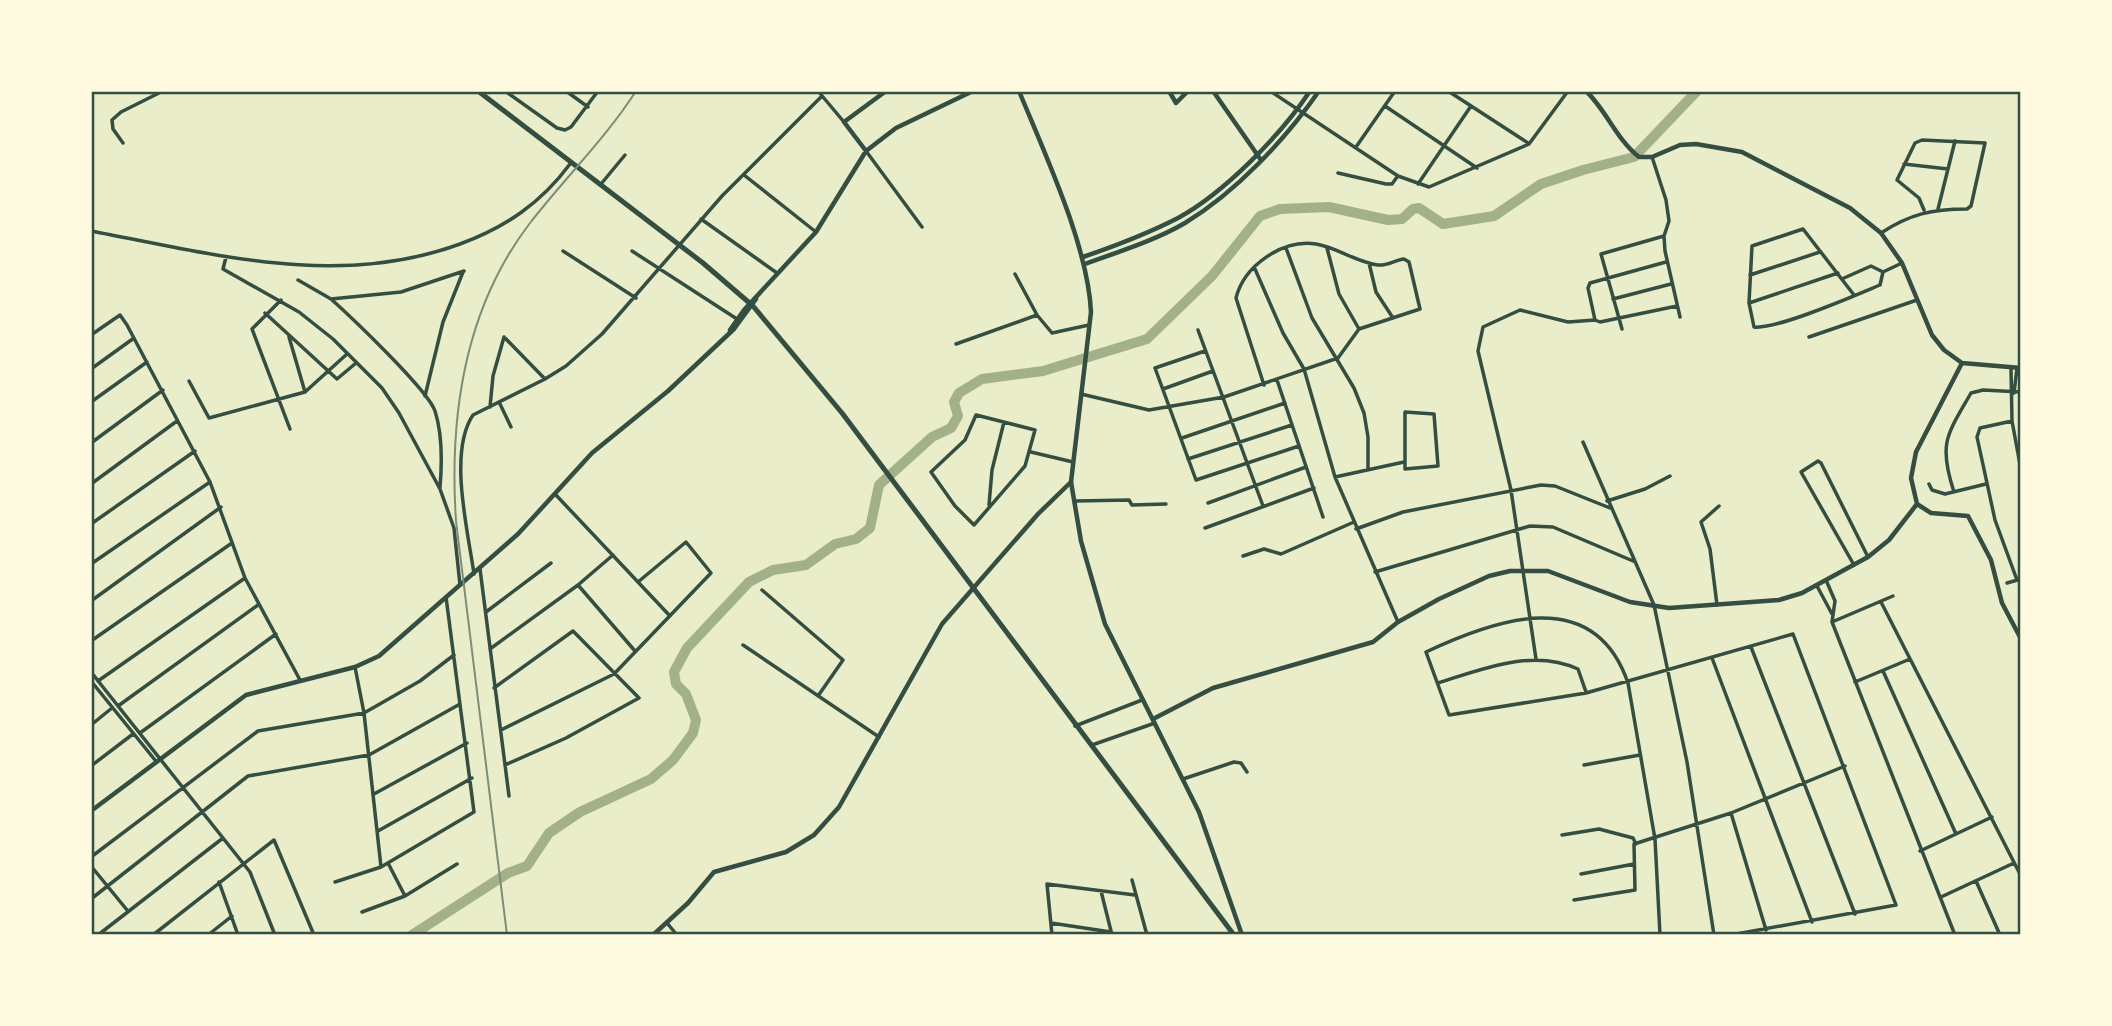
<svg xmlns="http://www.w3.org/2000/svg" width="2112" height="1026" font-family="Merriweather,serif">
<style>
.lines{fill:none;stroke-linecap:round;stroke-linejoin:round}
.river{stroke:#a3b18a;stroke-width:10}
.minor{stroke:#344e41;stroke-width:3.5}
.tertiary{stroke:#344e41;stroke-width:4.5}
.secondary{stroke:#344e41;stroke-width:4.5}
.primary{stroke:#344e41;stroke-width:5}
.rail{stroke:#7c8e77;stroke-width:2}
.neatline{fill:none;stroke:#344e41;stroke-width:2.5}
</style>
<rect width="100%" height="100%" fill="#e9edc9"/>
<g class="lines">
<path class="river" d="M412,935L508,873L527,866L549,833L580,812L651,779L673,760L693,733L696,720L686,694L676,684L674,672L687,648L749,582L773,570L806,565L835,544L856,539L870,528L879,485L932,437L951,428L958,416L954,402L959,393L982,379L1043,371L1147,339L1212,276L1260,216L1280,209L1329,207L1388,220L1402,219L1413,209L1419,208L1443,224L1494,216L1541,184L1583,170L1634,157L1697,91"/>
<path class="minor" d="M505,91L557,128L565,130L571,127L598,91
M566,91L588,107
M818,91L844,122
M1270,91L1398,176L1429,187L1529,144L1568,91
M1448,91L1528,143
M1385,106L1477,168
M123,143L113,129L112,120L121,112L163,91
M1356,147L1395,91
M866,151L922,227
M1652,157L1666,200L1669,221L1664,236L1665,251L1680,317
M1904,164L1948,169
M1338,173L1386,184H1392L1397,177
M744,175L816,232
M601,184L625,155
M1418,184L1471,106
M1938,209L1955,141
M701,219L777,273
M91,231C213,254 338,289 460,244C506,227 541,203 570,164
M1881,233C1910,214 1932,209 1967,209L1971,206L1985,143L1922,140L1915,143L1897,180L1919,198L1924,210
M1286,248L1312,318L1354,388L1364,413L1368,437V470
M1327,248L1339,294L1359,329
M563,251L636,298
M632,251L737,319
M226,257L223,269L299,312L333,339L382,388L399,413L440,489L454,528L460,585
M1369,263L1376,292L1393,318
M1255,269L1283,333L1304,369L1335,477L1398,622
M1883,272L1902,263
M1015,274L1037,315
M1750,275L1820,252
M1844,278L1871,266L1883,272
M298,280L331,299L401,292L464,271
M1854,295L1803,229L1752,246L1749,303L1754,327C1776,330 1856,295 1880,285L1883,272
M331,299C350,316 428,390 435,411C442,433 442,464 440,487
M1613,299L1671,284
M281,300L252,329L290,429
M1749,303L1838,273
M265,313L337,379L356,363
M1595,320L1588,288L1590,283L1666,262
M1622,329L1601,254L1664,236
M1198,330L1263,506
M91,335L120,315L127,325L210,482L245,578L300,680
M289,337L305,392
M1809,337L1917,300
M505,338L545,379
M956,344L1037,315L1052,333L1089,325
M1205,351L1155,368L1196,480L1299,446
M2011,368L2012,421L2021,470
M91,369L134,338
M1277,380L1323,517
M189,381L209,418L305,392L347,354
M1163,389L1213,371
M2014,393L2017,368
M1081,394L1149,410L1224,397L1338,358L1359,329L1420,309L1409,262L1404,259C1395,260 1387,266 1378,265C1356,262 1336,247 1316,244C1282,239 1244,266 1236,298L1264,385
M425,396L443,322L463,272
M91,402L147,362
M500,404L511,427
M490,407L493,376L504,337
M1405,412L1434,414L1438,466L1405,469Z
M976,415L1035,430L1025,466L974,525L955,506L931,472L965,440Z
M2012,421L1980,428L1977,437L1995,520L2017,580
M1182,438L1285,403
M1583,442L1654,605L1687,762L1714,935
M91,443L163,390
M1031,452L1073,462
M1188,459L1292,425
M1335,477L1404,462
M91,484L177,421
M1929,484L1932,490L1945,494L1986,484
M1954,492C1938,443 1947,435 1971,393L1983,390L2021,392
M555,494L670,616
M1075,501L1129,500L1132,505L1166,504
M1607,501L1645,489L1670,476
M1208,503L1306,467
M989,505L992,470L1004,422
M91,524L195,451
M1205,528L1314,488
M1356,529L1403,512L1541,485L1555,486L1610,508
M1243,556L1264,549L1281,554L1354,522
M91,564L210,482
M1854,565L1801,472L1818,461L1821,463L1868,557
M480,569L509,796
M1375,572L1530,526L1553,527L1633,561
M474,574C468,531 448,452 473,415L545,379L566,366L602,334L722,196L822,96
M1826,580L1835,601L1832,622L1955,935
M2007,583L2021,579
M578,585L635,651
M1817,586L1832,614
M762,590L843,660L818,696
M91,601L221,507
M1881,602L2021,876
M1717,605L1710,549L1701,522L1719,506
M486,612L551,563
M1832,622L1893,596
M91,641L232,543
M743,645L879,737
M1751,647L1855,914
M490,649L578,585L613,555
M1712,658L1812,922
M1536,659L1511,490L1478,351L1483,327L1520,310L1568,322L1595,320L1600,322L1677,306
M355,667L364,713L381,867
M1883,671L1956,834
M91,672L250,872L275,935
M91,681L155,760
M98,681L245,578
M1855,682L1910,659
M1438,683C1482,669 1533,648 1578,669L1586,692
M494,688L573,631L639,698L566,738L505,765
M118,706L258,605
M91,725L112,708
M1075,726L1142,700
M501,730L614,674L711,573L686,542L638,582
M140,733L276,634
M1092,745L1155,723
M1584,765L1640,755
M91,766L133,734
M1183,779L1234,762L1241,763L1247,772
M374,794L467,743
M1731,813L1766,930
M378,831L472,778
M1562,835L1599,829L1633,838L1636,844
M1920,851L1992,817
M91,857L258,731L364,713L420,681L454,655
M388,863L405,896
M91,866L127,910
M1581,874L1634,864
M1132,880L1147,935
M1976,881L2000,935
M219,882L238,935
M335,882L381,867L474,812L446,597
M1101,891L1112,935
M1941,897L2014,863
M91,899L248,776L369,755L460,704
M1574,900L1635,890L1634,844L1731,813L1845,766
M362,912L405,896L457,864
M667,923L677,935
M1051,923L1111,932
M98,935L223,838
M153,935L274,840L314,935
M208,935L232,916
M1052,935L1047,884L1135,895
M1660,935L1655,839L1628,683C1594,584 1496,619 1426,652L1449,715L1586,693L1793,634L1896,905L1731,935"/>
<path class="tertiary" d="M1169,91L1176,103L1188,91
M1213,91L1261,160
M1586,91C1606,110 1617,140 1639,157H1652L1680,145L1696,144L1742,152L1850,208L1881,233L1902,263L1932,335L1944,350L1962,363L2021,368
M866,151L844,122L886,91
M730,330L744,310L816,232L866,151L896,128L973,91
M1917,504L1931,513L1968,516L1991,560L2002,603L2021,639
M1153,719L1213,688L1373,642L1398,622L1439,599L1489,576L1510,571H1548L1630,602L1669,608L1779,600L1802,593L1868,557L1889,540L1917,504L1911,478L1916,452L1962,363
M91,811L246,695L355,667L379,656L518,534L592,453L668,391L734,329L756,299
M653,935L688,903L714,872L786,852L814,835L839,807L942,624L1038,514L1071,482"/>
<path class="secondary" d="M1019,91C1045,154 1088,246 1091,312L1071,482L1081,541L1105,624L1199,812L1242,935
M1083,257C1115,246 1147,234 1178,218C1224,193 1281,135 1310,91
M1085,264C1118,252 1154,241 1185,223C1236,192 1285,140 1319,91"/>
<path class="primary" d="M478,91L703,263L753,306L842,413L1234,935"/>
<path class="rail" d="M507,935L456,521C449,416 464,309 530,223C564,179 606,138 636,91"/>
</g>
<rect width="2112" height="1026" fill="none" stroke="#fefae0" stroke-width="186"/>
<rect x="93" y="93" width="1926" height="840" class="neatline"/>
</svg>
